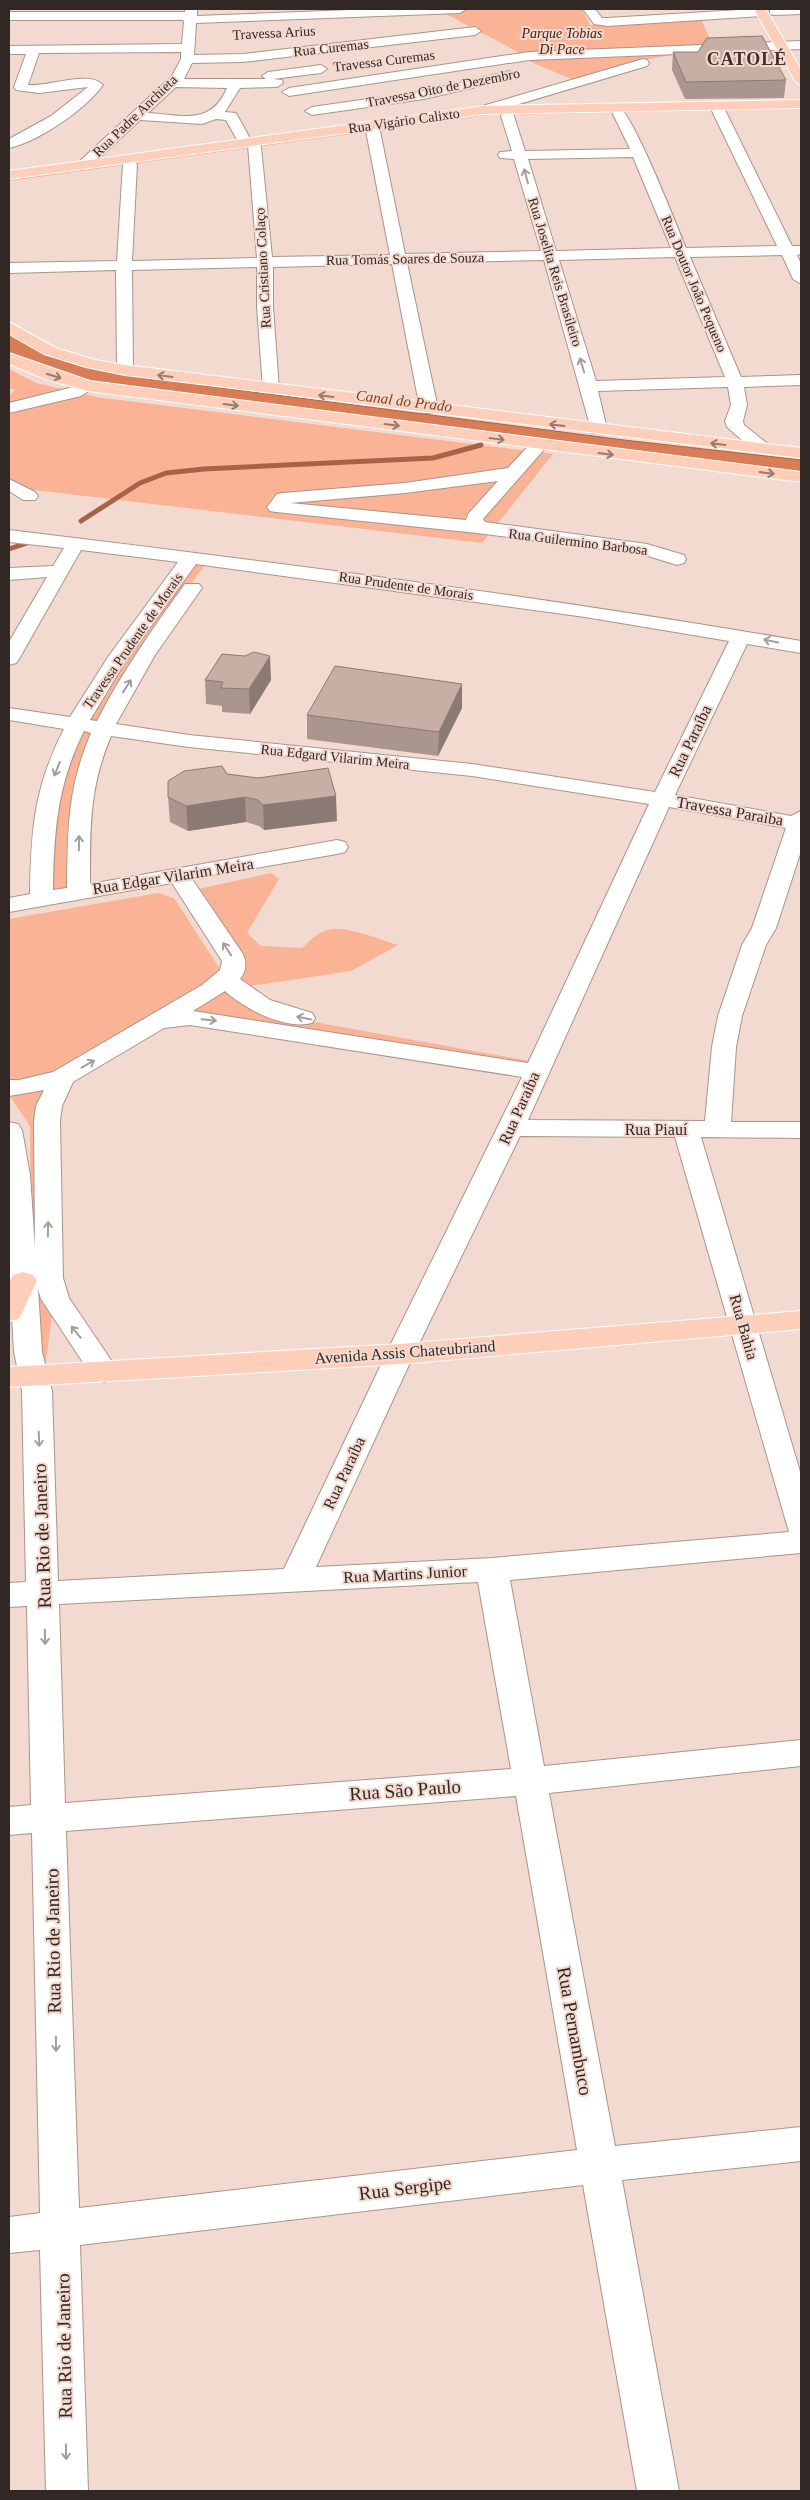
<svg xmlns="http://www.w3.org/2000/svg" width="810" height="2500" font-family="Georgia,serif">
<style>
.green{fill:#fab395}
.water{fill:#d97d56;stroke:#a76347}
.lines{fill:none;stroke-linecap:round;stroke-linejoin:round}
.stream{stroke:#a76347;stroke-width:5}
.minor-casing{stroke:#ab938a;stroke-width:2}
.major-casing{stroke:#fff;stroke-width:2}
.minor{fill:#fff;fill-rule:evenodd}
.major{fill:#fdcfbb;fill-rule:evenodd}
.wall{fill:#ab968e}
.shaded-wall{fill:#8b7a74}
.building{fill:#c7afa5;stroke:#8b7a74}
.oneway{stroke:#a29e9c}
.oneway2{stroke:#977b70}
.labels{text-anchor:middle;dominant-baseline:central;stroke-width:4;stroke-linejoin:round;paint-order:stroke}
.far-street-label{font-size:14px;fill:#312724;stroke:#f3dad0}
.far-park-label{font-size:14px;font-style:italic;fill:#452110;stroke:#f3dad0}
.far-water-label{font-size:15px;font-style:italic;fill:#8e3b0f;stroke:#f3dad0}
.street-label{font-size:16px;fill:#312724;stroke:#f3dad0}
.far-district-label{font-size:18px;font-weight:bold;letter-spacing:1px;fill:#422f27;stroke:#f3dad0}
.near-street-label{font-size:19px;fill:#312724;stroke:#f3dad0}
</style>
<rect width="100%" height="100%" fill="#f3dad0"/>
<path class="green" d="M475,9H582L590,25L701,19L714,48L626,63L574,80L521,58L518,52L442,12Z
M801,105V109L489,115L9,181V176L86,164L485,111Z
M9,369L36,383L96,397L553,454L482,543L9,487V396L15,390L9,388Z
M193,560L207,562L174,607L99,726L85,723Z
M80,726L98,730L74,889L47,895L53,803Z
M271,873L279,879L247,933L261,946L302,948C311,939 319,931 332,929C350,927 381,940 398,945L351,971L250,986L238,980L194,890Z
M158,893L174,898L220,969L218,981L75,1067L34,1078L9,1080V919Z
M225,987L259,1012L535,1062L527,1068L177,1015Z
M64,1081L54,1105L57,1279L45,1367H38L31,1249L30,1126L9,1095Z"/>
<path class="water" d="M9,333C49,357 91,369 137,377L624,440L801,460V473L566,446L85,382L33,365L9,352Z"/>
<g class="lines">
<path class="stream" d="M81,521L140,483L166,473L204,469L433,458L481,445
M9,549L33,541"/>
<defs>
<path id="minor" d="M185,9H197V16L377,9H466L460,13L196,23L194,55L243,54L475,27L481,31L475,35L243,62L192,63L184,79H266L262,76L268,72L321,65L327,69L321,73L273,79L282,80L283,83L277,87L240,88L225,112L236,113L252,142L251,144H259L261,147L272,257L390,255L366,131L373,127L380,131L405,254L541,251L514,159L500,158L498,155L500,152L512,151L501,116L508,112L513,113L525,151L630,149L612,112L619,108C632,111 678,229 686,248L777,246L712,111L719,107L724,108L792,246H801V254L797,255L801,264V284L793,279L782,255L690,257L741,377L801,375V385L744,387L747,405L743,421L744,425L769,445L772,449L769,453H757L727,427L725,421L731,405L728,387L598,391L607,429L604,433H592L544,260L407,263L438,409L435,413H423L420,409L392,264L273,267V307L279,389L277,393H265L263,389L257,307V267L132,270L133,370L131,374H119L117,370L116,270L9,273V263L117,261L123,164L130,160L137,164L132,261L257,258L248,145H240L226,120L216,119L202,124L140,120L91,166H81L79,163L81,160L172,76L181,59V52L39,53L28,85C47,87 90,70 103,85C86,109 38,142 9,148V139L51,116L88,87L39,93L16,90L14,87L26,54H9V46L182,44L184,21L183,20H9V12H185ZM176,87L227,88C211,126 182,115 148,113ZM633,157L671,248L556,251L528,159ZM675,257L725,377L596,381L559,260Z
M583,9H595L602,18H607L756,9H766L768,12L762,16L607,26L594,24Z
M770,9H801V14L774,15L770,14Z
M801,41V49L529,60L289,96L282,92L289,88L529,52Z
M643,59L647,60L649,63L647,66L489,113H479L477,110L479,107Z
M510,71L516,75L515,78L424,99L312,115L305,111L312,107L424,91Z
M88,381L94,382L96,386L81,396L9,413V403L69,388Z
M539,440L545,441L548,445L483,519L485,522L647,544L684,555L686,559L684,563L677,565L645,555L477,533L276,512L270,511L267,507L277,494L283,493L405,483L508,468L533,441ZM498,481L468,514L466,520L290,503L405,493Z
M9,479L35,492L38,496L35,500H23L9,491Z
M9,530C273,562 539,596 801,641V653L747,644L675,795L791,816L801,811V851L776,928L766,945L742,1016L736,1047L731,1122H801V1138L701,1137L801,1475V1553L510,1580L544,1766L801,1740V1766L549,1793L615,2146L801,2127V2161L622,2180L679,2491H637L583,2185L80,2245L88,2491H46L40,2250L9,2253V2217L40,2213L32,1833L9,1835V1807L31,1805L27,1606L9,1607V1583L26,1582L22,1391L14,1352L9,1265V1122L18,1124L22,1130L30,1175L35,1248L34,1121L36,1106L44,1090L9,1096V1080H19L53,1072L202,985L220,970L222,961L172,883L9,912V898L30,894C31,830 34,787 64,729L9,720V708L70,717L108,657L178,562L81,550L19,659L16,663L9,665V642L47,577L9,580V568L53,566L64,548L9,542ZM196,564L585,617L729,641L655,792L472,764L189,735L116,724L155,655L202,588L199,584H185C153,628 122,672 97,721L90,720L125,662ZM84,731L91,733C67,790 68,828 67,888L53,890C54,831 57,785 84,731ZM111,736L189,747L472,776L649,804L528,1063L193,1011L225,991C245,1009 284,1030 312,1023L315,1018L312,1013L270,1000L240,979C246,971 247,963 243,954L192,879L337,854L345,852L348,847L345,842L337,840L90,884C90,828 89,788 111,736ZM669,807L786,828L752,928L742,945L718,1016L712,1047L705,1121L528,1120ZM190,1025L522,1077L386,1354L284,1569L58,1581L52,1391L42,1352L38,1289L41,1299L94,1379L104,1382L114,1379L119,1372L69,1298L63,1278L60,1121L62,1106L73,1082L164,1028ZM520,1136L675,1137L789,1532L492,1558L316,1567L414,1354ZM478,1582L511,1769L65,1803L59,1604ZM516,1796L577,2150L79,2208L66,1831Z"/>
<path id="major" d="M754,9H766L801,70V85L795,81Z
M801,100V108L484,114L9,179V171L484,106Z
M9,322L56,348L95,360L125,365L801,448V458L125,375L86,367L44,354L9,334Z
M9,353L90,381L801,472V482L88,391L48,380L9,364Z
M23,1272L33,1275L37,1281L19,1319L9,1321V1282L13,1275Z
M801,1311V1329L400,1364L9,1387V1367L400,1344Z"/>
</defs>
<use href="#minor" class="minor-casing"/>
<use href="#major" class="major-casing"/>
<use href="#minor" class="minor"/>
<use href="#major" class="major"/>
</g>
<path class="wall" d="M673,52L786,80L784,98L685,99L672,70Z
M205,680H271L250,714L222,712V706L206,704Z
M462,708L438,756L307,739V715Z
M227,774L337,821L264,830L259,826L246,822L188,831L170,822L168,797Z"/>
<path class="shaded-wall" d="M270,656L271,680L250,714L249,689Z
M462,684V708L438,756L439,732Z
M336,796L337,821L264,830L263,805Z
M245,797L246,822L188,831L186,806Z"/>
<path class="building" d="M762,36L786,80L686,82L673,52H698L707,38Z
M254,652L270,656L249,689L221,688L223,682L205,680L222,654L245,656Z
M335,666L462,684L439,732L307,715Z
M222,766L227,774L258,778L328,768L336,796L263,805L258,800L245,797L186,806L168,797V781L184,771Z"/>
<defs><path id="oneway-shaft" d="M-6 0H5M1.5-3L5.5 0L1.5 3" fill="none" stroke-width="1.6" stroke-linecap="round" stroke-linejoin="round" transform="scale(1.25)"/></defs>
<g class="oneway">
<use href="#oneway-shaft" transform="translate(526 176) rotate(-105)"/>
<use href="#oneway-shaft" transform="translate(582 365) rotate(-107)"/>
<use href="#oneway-shaft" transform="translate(771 641) rotate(-169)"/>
<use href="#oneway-shaft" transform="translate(127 686) rotate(-58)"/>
<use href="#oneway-shaft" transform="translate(57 769) rotate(112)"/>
<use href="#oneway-shaft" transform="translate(79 843) rotate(-89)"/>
<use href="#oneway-shaft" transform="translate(227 949) rotate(-123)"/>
<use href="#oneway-shaft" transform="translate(304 1018) rotate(-169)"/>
<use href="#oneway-shaft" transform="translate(209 1020) rotate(6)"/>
<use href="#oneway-shaft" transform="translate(88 1064) rotate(-29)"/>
<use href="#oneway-shaft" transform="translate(48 1229) rotate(-89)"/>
<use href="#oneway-shaft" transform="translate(76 1332) rotate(-129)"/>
<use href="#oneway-shaft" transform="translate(39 1439) rotate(88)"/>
<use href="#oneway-shaft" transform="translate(45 1637) rotate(89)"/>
<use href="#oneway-shaft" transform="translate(56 2044) rotate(89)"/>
<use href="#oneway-shaft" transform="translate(66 2452) rotate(89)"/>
</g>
<g class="oneway2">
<use href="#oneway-shaft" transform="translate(54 376) rotate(18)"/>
<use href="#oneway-shaft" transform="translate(165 376) rotate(-172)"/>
<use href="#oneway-shaft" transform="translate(326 396) rotate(-173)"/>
<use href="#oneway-shaft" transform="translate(231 405) rotate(7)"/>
<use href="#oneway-shaft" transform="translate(392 425) rotate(7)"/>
<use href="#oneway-shaft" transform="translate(557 425) rotate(-173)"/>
<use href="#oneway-shaft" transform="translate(497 439) rotate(8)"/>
<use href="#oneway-shaft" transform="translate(718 444) rotate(-173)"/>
<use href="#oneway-shaft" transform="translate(606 454) rotate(7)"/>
<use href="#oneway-shaft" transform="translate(767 473) rotate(7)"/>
</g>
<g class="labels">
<g class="far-street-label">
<text transform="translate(274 33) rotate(-3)">Travessa Arius</text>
<text transform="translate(331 48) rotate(-6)">Rua Curemas</text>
<text transform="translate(384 61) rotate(-7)">Travessa Curemas</text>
<text transform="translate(443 88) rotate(-11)">Travessa Oito de Dezembro</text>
<text transform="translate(135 116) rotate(-44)">Rua Padre Anchieta</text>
<text transform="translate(404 121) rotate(-8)">Rua Vigário Calixto</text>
<text transform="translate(405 259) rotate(-1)">Rua Tomás Soares de Souza</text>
<text transform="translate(263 268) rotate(-93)">Rua Cristiano Colaço</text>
<text transform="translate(555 272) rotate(73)">Rua Joselita Reis Brasileiro</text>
<text transform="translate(694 284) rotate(67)">Rua Doutor João Pequeno</text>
<text transform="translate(578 542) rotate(7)">Rua Guilermino Barbosa</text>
<text transform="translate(406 586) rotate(8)">Rua Prudente de Morais</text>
<text transform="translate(133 641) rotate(-55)">Travessa Prudente de Morais</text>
<text transform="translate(335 757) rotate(6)">Rua Edgard Vilarim Meira</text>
</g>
<g class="far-park-label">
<text x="562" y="33">Parque Tobias<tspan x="562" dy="16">Di Pace</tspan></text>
</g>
<g class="far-water-label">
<text transform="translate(404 401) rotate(7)">Canal do Prado</text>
</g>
<g class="street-label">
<text transform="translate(690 741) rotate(-64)">Rua Paraíba</text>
<text transform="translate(730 811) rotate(10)">Travessa Paraiba</text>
<text transform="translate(173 876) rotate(-9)">Rua Edgar Vilarim Meira</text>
<text transform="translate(519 1108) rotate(-66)">Rua Paraíba</text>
<text x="656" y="1129">Rua Piauí</text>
<text transform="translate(744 1327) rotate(74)">Rua Bahia</text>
<text transform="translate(405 1352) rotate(-4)">Avenida Assis Chateubriand</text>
<text transform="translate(344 1473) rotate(-65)">Rua Paraíba</text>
<text transform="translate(405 1574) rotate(-3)">Rua Martins Junior</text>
</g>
<g class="far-district-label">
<text x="747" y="59">CATOLÉ</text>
</g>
<g class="near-street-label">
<text transform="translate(42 1536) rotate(-92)">Rua Rio de Janeiro</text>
<text transform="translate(405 1790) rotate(-4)">Rua São Paulo</text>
<text transform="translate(53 1941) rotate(-91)">Rua Rio de Janeiro</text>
<text transform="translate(575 2031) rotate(80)">Rua Pernambuco</text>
<text transform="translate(405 2188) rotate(-7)">Rua Sergipe</text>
<text transform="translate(64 2346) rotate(-91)">Rua Rio de Janeiro</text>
</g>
</g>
<rect width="810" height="2500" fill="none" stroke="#312724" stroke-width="20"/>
</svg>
